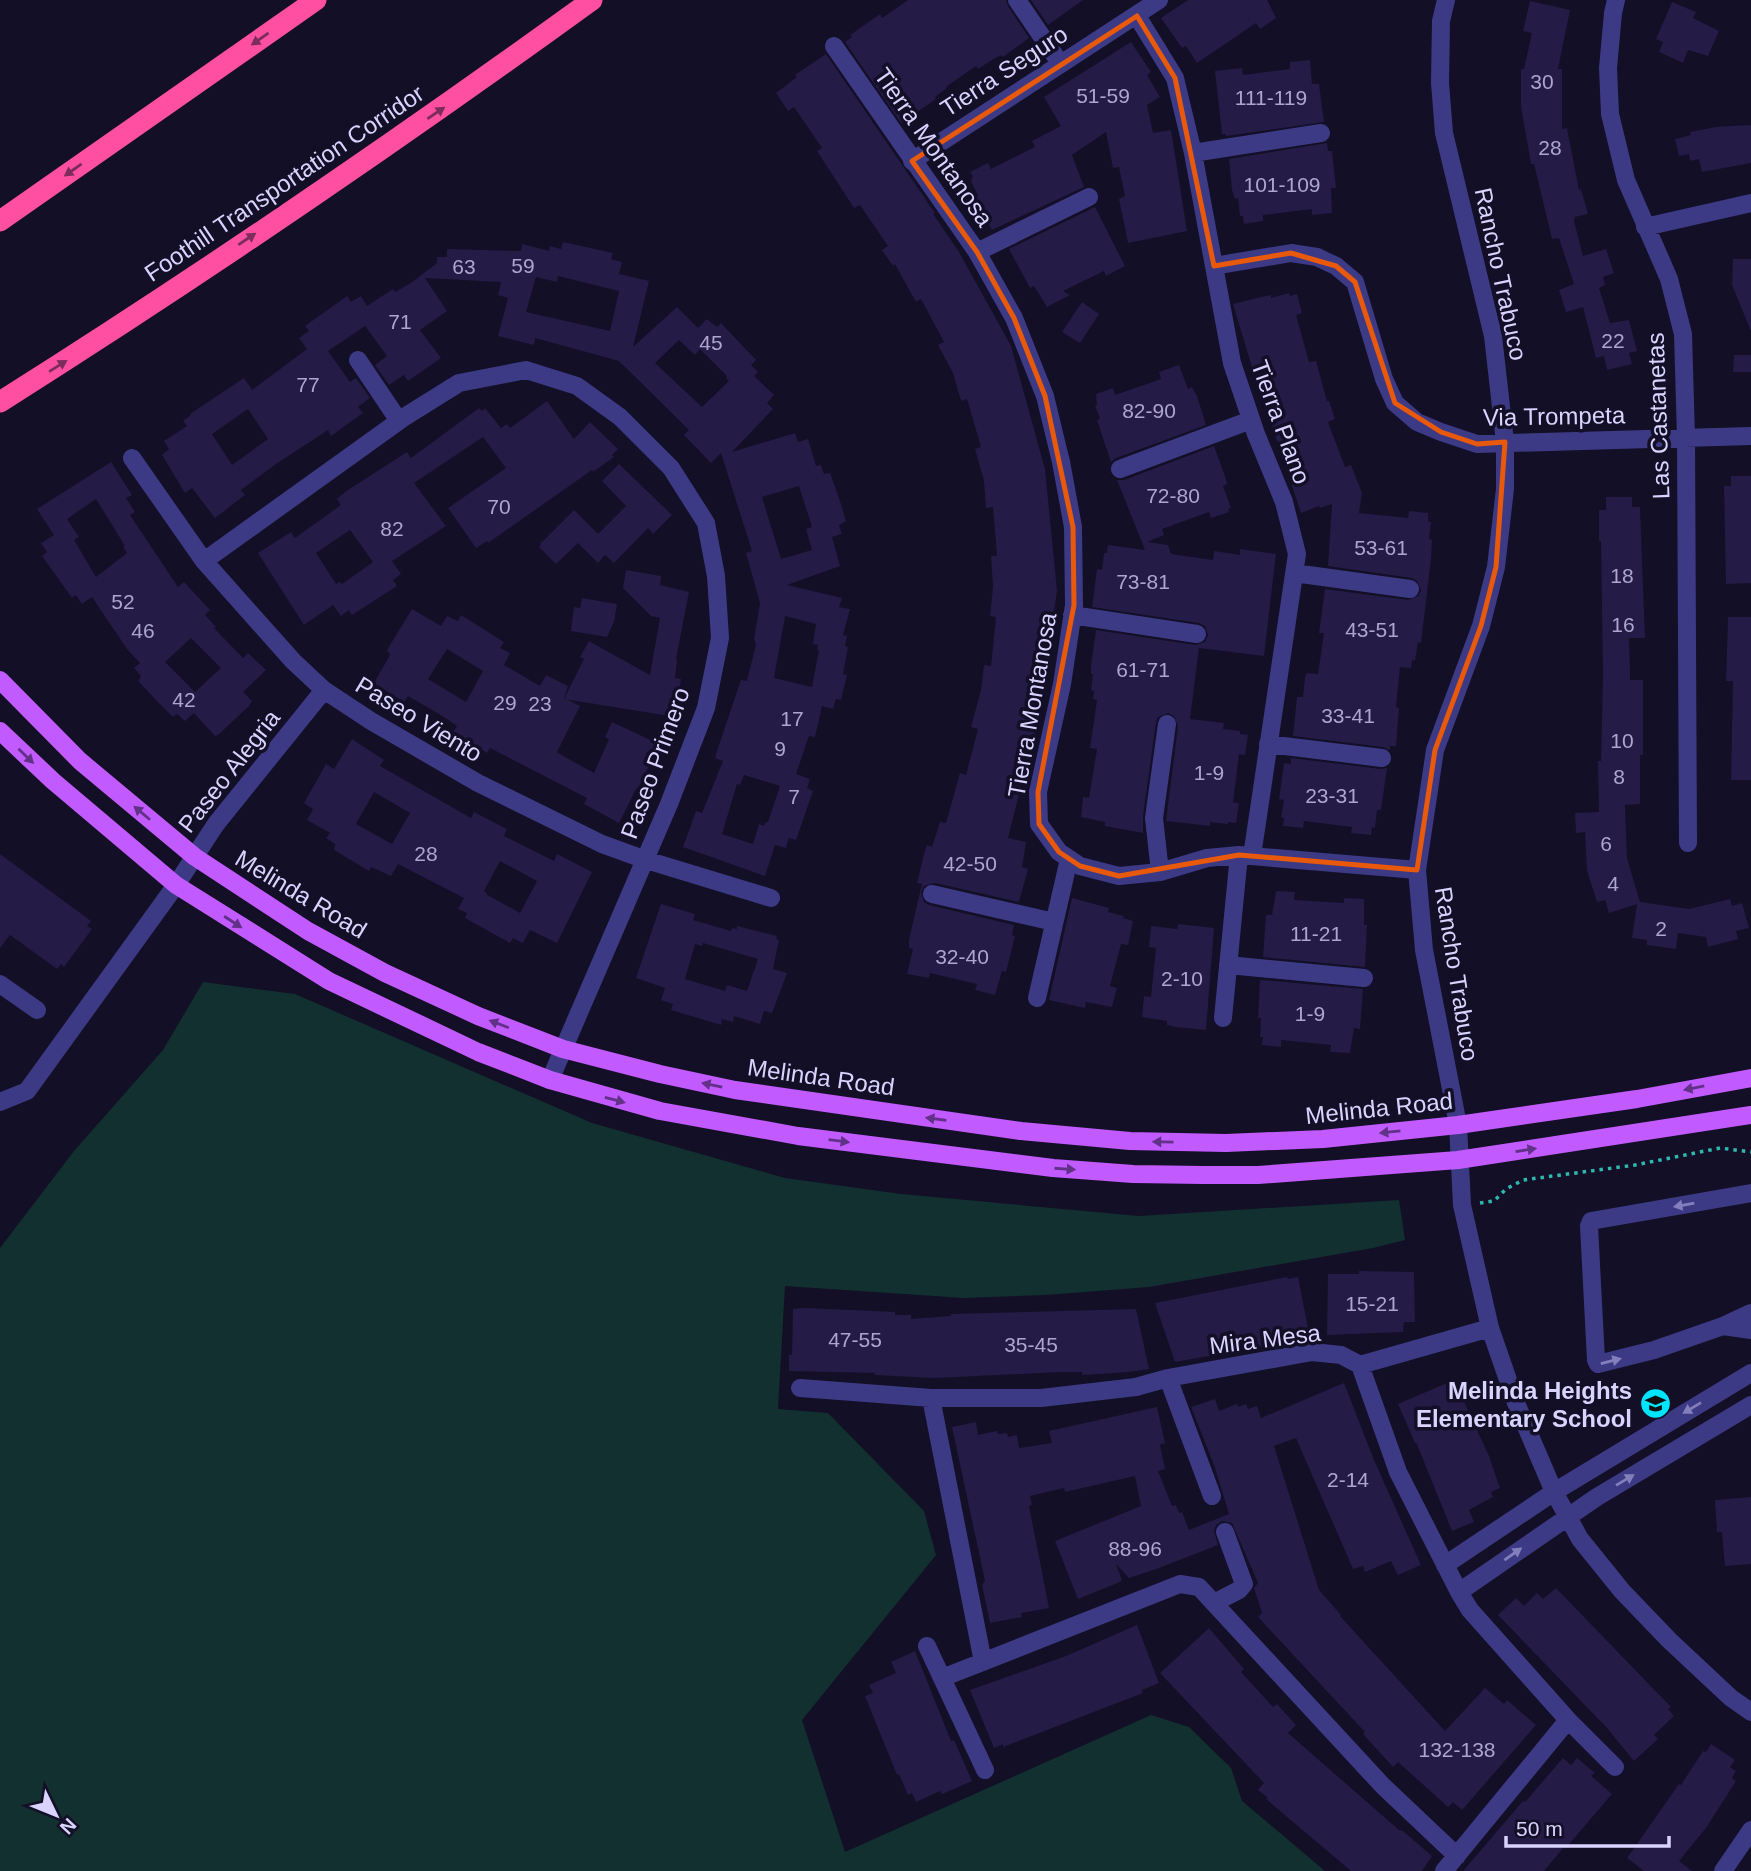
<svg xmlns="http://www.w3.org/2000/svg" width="1751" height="1871" font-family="Arial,sans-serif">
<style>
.green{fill:#12302f}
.building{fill:#241b47;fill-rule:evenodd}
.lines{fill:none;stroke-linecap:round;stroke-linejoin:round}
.path{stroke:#2fb8b0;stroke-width:3.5;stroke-dasharray:3.5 5;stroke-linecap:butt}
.minor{stroke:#3d3a85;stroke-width:18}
.major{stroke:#c25bff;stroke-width:18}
.highway{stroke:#ff4fa3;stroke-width:21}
.oneway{fill:#7d2c5e}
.oneway2{fill:#623188}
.oneway3{fill:#837fbc}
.marked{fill:none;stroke:#e8590c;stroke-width:5;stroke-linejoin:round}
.labels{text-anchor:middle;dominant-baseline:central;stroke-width:7;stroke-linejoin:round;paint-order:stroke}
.number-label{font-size:21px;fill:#aca6d1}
.street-label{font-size:24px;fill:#d9d4ff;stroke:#130f26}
.poi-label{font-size:24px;font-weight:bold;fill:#d9d4ff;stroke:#130f26;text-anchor:end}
</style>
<rect width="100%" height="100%" fill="#130f26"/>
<path class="green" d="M203,982L295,994L592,1123L785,1178L901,1194L1139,1216L1399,1200L1405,1240L1373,1248L1149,1287L1046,1295L964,1298L785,1286L778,1409L828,1413L924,1511L936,1555L802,1720L845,1852L1151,1715L1189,1727L1231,1768L1242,1801L1325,1871H0V1248L74,1151L163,1050Z"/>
<path class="building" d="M908,0H1006L1008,6L1029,38L1003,57L1001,55L992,60L978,69L976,66L946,87L947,88L935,97L936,99L901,123L845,42L852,37L850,35L880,14L882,18Z
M1031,0H1083L1048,25Z
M1188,0H1267L1276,18L1260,29L1256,23L1197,63L1186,46L1182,48L1161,18Z
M1530,1L1570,10L1558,69H1562V129L1567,128L1579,190L1581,189L1588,214L1575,217L1574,221L1583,256L1606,249L1614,273L1603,277L1605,285L1599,288L1610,323L1629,320L1637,351L1629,353L1632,364L1607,370L1604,356L1596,358L1583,307L1566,312L1559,290L1574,284L1559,238L1552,239L1534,164H1531L1521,107V69H1524L1532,33L1523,31Z
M1672,2L1696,12L1693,18L1719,31L1708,56L1688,50L1683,63L1659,52L1663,42L1656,39Z
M1131,42L1151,72L1147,75L1160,97L1147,105L1153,133L1171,130L1187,231L1128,243L1119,199L1125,196L1119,167L1113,168L1106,132L1072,155L1084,187L992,230L975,198L978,196L971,181L973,176L970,172L988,163L991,169L1035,147L1032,141L1061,126L1044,97Z
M826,54L935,213L933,214L959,252L1011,346L1045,469L1057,590L1042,703L1008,838L1026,842L1022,867L1028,869L1019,902L935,883L924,886L921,892L924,902L929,905L1014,925L1012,935L1015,936L1006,972L1002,971L995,995L975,990L977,984L930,973L929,978L907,974L913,949L909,948V939L922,884L917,883L924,854L927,845L932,847L940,822L946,823L960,773L966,775L978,729L971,727L981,690L984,665L991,666L996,617L990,616L993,587L991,556H997L993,507L986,508L984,481L975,449L981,447L967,399L961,401L953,373L938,345L944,342L921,299L916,302L895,264L893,266L882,250L888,246L860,205L854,208L817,151L822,148L794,107L788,111L776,93L797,77L795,75Z
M1310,60L1312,84H1319L1324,122L1226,136V134H1222L1215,71L1242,68L1243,75L1290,69V62Z
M1751,125V163L1702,172L1699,159L1690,161L1689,154L1679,156L1675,139L1691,135L1690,132L1716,127Z
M1327,143L1328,151H1332L1336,188H1331L1332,213L1312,215V209L1263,215V221L1244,224L1243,216H1240L1238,198L1235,199L1232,190L1229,159Z
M1095,207L1125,266L1106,276L1104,271L1063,291L1070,295L1047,307L1034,286L1030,288L1009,249Z
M563,242L613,253L611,259L622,262L619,274L649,281L633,347L677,307L698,328L707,319L717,327L721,323L756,360L751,365L758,372L754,376L774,395L767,403L773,409L732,452L795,433L798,442L808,439L816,466L821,465L824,474L830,473L839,498L846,521L839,525L842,534L832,537L840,566L787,585L842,598L839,607L850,609L843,635L847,636L845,646L848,647L843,674L847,675L841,700L836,699L833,709L822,706L815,737L809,736L796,774L810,779L807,788L813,791L796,840L789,838L786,848L775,845L765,876L683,847L696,811L702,813L723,761L715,758L718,748L741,680L747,681L756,644L754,639L760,603L746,553L752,551L721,453L711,463L684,435L689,430L619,361L535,338L534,345L498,336L508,298L498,295L501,282L425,278L447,311L420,330L441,358L408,381L404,375L389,385L375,365L387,356L365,326L328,351L350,382L356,378L370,398L358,407L363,413L331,436L328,430L276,464L241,490L245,495L215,518L192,488L185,493L162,455L169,449L164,441L187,426L183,421L191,415L190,414L244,378L252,390L307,349L299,338L309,331L305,326L347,296L351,302L361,296L367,306L393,289L395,292L411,283L437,263V257H447V249L521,251L522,244L549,251L550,246L561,249ZM558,276L619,291L610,331L526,312L536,277L557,282ZM679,340L695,355L700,349L727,376L726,378L729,381L702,407L655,363ZM248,409L268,439L232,465L212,434ZM799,486L812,527L806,529L812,550L781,559L762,497ZM785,616L816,624L813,644L818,645L817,650H819L812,687L774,678ZM744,775L780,786L768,822H766L764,826L759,824L753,844L722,834L737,784L740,785Z
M1733,259H1751V331L1732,285Z
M1289,293L1290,296L1297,294L1302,313L1296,315L1309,362L1316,361L1327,401H1329L1335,419L1328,422L1345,467L1351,465L1362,493L1359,513L1408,518L1409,511L1428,513V521L1431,522L1429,539L1432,540L1431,559L1421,643L1418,642L1415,661L1412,660L1411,668L1400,667L1396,707L1399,708L1396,746H1390V750L1383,747L1293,736L1297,697H1303L1305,677L1307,673L1318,674L1324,633H1319L1325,589L1408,600L1418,596L1421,590L1417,581L1412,578L1328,566L1332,504L1320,508L1319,506L1301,513L1256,377H1255L1233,304L1261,297L1271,295V298Z
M1082,302L1099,314L1080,343L1062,332Z
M1734,355H1751V372H1733Z
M1179,365L1188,389L1192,387L1197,396L1206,425L1116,458L1111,462L1097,420L1100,419L1095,405H1097L1096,394L1113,388L1115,395L1161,379L1159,372Z
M547,401L574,439L590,422L618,449L612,455L614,457L593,472L592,470L488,543L487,541L476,548L448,508L506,468L483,437L414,483L446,526L392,561L401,574L393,580L397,586L352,615L349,610L341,616L333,605L304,625L258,553L291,532L295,538L341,505L337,499L345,492L407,452L411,458L479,408L482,411L485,408L501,428L507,424L510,428ZM350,530L373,562L342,584L340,582L336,584L316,553Z
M1214,446L1225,476L1227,484L1223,486L1231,508L1228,509L1229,512L1211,518L1209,512L1162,529L1164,535L1147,542L1168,545L1171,554L1213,560L1214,551L1240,555V549L1276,554L1264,656L1199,648L1190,719L1224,723L1223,729L1240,731V734L1248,735L1245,755L1239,754L1233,803H1239L1236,823L1228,822V824L1210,822V826L1166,821L1178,726L1174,716L1168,713L1158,717L1156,722L1143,816V833L1105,826V822L1081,817L1083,797L1089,798L1097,749L1090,748L1097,700L1093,699L1094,691L1091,690L1093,674H1091V665L1096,630L1195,645L1205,642L1208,635L1205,626L1199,623L1092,607L1097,569L1102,570L1104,553H1107L1108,545L1145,550L1117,480H1124Z
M111,462L132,495L126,498L135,512L130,515L178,587L184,582L210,610L205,615L216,627L214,628L243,658L248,653L266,670L243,692L252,701L249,706L218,735L215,736L194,713L185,721L177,714L173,717L155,699L138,681L141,676L134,668L140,663L127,649L92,597L82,604L76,595L72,598L42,556L47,552L41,543L54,535L37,509ZM96,499L125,546L123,547L127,553L96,577L74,540L79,537L67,519ZM191,638L221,668L195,692L165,662Z
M619,464L672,515L653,534L648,528L614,563L605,555L598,563L578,543L556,564L539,547L541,545L540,544L574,510L598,534L626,506L602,481Z
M1731,476H1751V583L1726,584L1724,486H1731Z
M1606,497H1632V507H1640L1645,638H1629L1630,671V680H1643V755H1640V804L1625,805L1627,858L1640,902L1689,909L1730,899L1732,906L1742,903L1749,928L1736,931L1738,939L1708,947L1706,937L1678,933L1676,949L1647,945V940L1632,938L1637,904L1609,913L1605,900L1597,902L1587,871L1585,832L1576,833L1575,813L1599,812L1598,761H1601L1603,676L1601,541H1599V510H1606Z
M626,570L661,576L660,585L689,592L676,659L677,660L675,678L681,679L676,717L564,699L584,659L580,657L589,641L650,675L660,618L651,616L623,588Z
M582,598L617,604L614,622L607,637L571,631L574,607L580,608Z
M412,609L441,626L447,616L458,621L461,615L504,642L500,648L510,653L504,665L540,686L546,675L568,686L564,698L580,706L557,752L565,757L594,773L609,739L605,737L612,722L659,744L639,787L636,789L619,823L584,804L587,798L490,748L487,753L453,732L457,726L444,717L408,696L404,702L374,683L390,655L387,650ZM447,649L483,671L466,702L428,679Z
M1728,617H1751V780H1731L1733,681H1726Z
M352,739L384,760L380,766L471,818L474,812L507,829L504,836L554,861L557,854L592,872L557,943L530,930L523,943L513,938L510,943L465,918L467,913L458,909L464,898L398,864L391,876L371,867L369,871L334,850L335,844L326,838L330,833L307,820L313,809L304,803L326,764L334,769ZM374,792L410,813L392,844L356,824ZM500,861L537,881L520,913L486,894L487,893L484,891Z
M1291,758L1381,769L1387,768L1381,810H1377L1375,828L1372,827L1371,835L1351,833L1352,827L1304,821L1303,828L1283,826L1284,818L1281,817L1284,800L1279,799L1284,763L1291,764Z
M0,854L91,921L87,926L92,929L64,967L61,964L57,969L10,935L0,948Z
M1276,891L1295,892L1294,900L1344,903V898L1364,899V925H1367L1365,967L1263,957L1266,915H1272Z
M1072,898L1109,908L1108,912L1124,916L1123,918L1133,921L1128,945L1121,944L1110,986L1117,988L1112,1007L1086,1002L1085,1008L1049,1000Z
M661,904L695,914L693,920L731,931L732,928L737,929V926L777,936L776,939L779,940L773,969L787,973L772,1013L764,1011L760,1024L734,1016L733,1022L722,1019L721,1025L671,1010L673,1004L661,1000L665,988L636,978ZM703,943L758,959L747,991L727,985L725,991L685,979L695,944L702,946Z
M1178,924L1214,928L1206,1030L1176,1027L1167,1025V1021L1142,1017L1144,996L1151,997L1156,948L1149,947L1151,926L1177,929Z
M1260,980L1363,989L1360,1029L1354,1028L1350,1053L1330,1052L1331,1045L1281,1040V1047L1262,1045L1263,1037H1260L1261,1018H1258Z
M1359,1271L1414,1272L1415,1322H1404L1403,1332L1327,1335L1328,1274H1359Z
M1287,1277L1288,1279L1298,1277L1310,1338L1175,1362L1155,1303Z
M805,1308L895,1312V1315H911V1319L951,1316V1314L1136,1309L1149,1369L1129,1372L1082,1375V1372H1062L935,1378L875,1375V1373L789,1371V1355H792L793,1309Z
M1454,1380L1489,1456L1500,1488L1491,1492L1493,1497L1469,1510L1474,1522L1452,1531L1416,1442L1415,1443L1398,1404Z
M1344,1383L1374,1460L1421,1565L1398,1575L1391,1561L1365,1572L1363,1566L1353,1569L1296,1438L1274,1446L1319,1590L1341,1615L1340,1616L1445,1731L1485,1688L1504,1704L1507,1700L1536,1725L1462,1810L1453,1802L1448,1807L1398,1762L1393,1767L1363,1734L1365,1732L1258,1617L1262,1613L1254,1588L1258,1583L1232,1523L1222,1521L1216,1525L1214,1531L1218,1545L1159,1568L1129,1578L1116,1564L1122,1580L1120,1582L1078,1599L1055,1541L1141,1506L1135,1476L1065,1492L1064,1488L1030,1496L1032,1505L1029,1506L1049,1608L1021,1613L1022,1617L990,1623L982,1585L985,1581L952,1427L976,1422L978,1435L997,1431L998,1434L1007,1433L1008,1437L1017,1435L1019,1448L1052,1443L1049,1431L1157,1407L1165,1443L1160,1445L1165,1469L1158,1471L1172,1506L1176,1505L1179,1513L1182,1512L1189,1530L1229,1514L1214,1465L1191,1407L1215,1399L1219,1411L1237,1404L1238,1407L1246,1404L1248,1409L1257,1406L1261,1418Z
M1751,1497V1564L1725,1566L1722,1532H1717L1715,1500Z
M1556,1588L1671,1707L1668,1709L1674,1716L1654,1735L1658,1739L1634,1761L1606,1727L1498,1615L1516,1598L1524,1606L1537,1593L1543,1599Z
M1137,1625L1159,1683L1142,1690L1143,1693L1003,1747V1744L994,1748L970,1690L1066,1656Z
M1209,1628L1244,1669L1241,1672L1273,1707L1277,1704L1296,1725L1288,1733L1399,1830L1403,1831L1432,1856L1422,1871H1351L1266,1799L1268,1798L1258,1790L1264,1783L1160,1673Z
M915,1651L951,1741L954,1740L972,1781L942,1794L940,1791L916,1802L912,1793L908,1795L899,1774L897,1775L865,1696L873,1693L869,1685L896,1673L891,1662Z
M1711,1744L1735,1760L1730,1767L1736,1771L1732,1778L1736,1781L1706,1828L1679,1861L1692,1871H1644L1627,1858L1679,1784L1681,1785L1703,1751L1706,1752Z
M1563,1758L1571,1765L1577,1758L1595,1773L1591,1776L1612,1794L1565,1849L1564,1847L1544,1871H1463L1523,1801L1525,1802Z"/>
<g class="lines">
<path class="path" d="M1480,1203L1494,1201L1506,1189L1523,1180L1635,1165L1720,1148L1751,1152"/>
<path class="minor" d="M1017,0L1060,63
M1446,0L1441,21L1440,83L1444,133L1493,336L1505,442V489L1496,567L1481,626L1435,750L1417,870L1424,950L1458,1125L1462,1205L1490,1328L1516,1403L1554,1492L1568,1517L1580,1539L1622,1591L1669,1640L1731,1698L1751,1712
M1616,0L1613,13L1608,68L1610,114L1626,180L1669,279L1683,334L1686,437L1688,843
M1137,16L1175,78L1193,153L1232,363L1256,434L1284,502L1297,554L1252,856
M834,46L977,252L1014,318L1045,396L1061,462L1073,527L1074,605L1062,684L1038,792L1039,824L1059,852L1080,866L1119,876L1160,872L1207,858L1239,855L1417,870
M1193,153L1321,133
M912,161L1159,0
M1645,227L1751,203
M977,252L1089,197
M1214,266L1291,253L1317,257L1336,266L1355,282L1384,379L1395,403L1417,422L1441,432L1477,444L1751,436
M358,360L399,421
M132,458L204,561L293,661L324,690L371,721L478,783L602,844L646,860L771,898
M1120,469L1251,420
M204,561L406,416L459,383L526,370L577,386L620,417L671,468L706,523L716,576L720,638L706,708L669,804L550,1080
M1294,573L1410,589
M1072,615L1197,634
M1268,744L1382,758
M1160,872L1154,818L1167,724
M932,894L1054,922
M1228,965L1364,978
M0,984L37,1010
M1037,998L1069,859
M1223,1018L1239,855
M0,1102L27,1091L176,885L216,824L324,690
M1751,1193L1591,1221L1589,1226L1596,1360L1598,1364L1654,1350L1723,1326L1751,1330
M1723,1326L1751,1313
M1360,1365L1490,1328
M1168,1378L1212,1496
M800,1388L931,1398H1041L1136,1387L1168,1378L1312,1352L1341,1355L1360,1365L1398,1472L1459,1592L1470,1610L1568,1720L1615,1767
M931,1398L983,1662
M1445,1565L1554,1492L1751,1373
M1459,1592L1597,1497L1751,1405
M1214,1603L1239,1590L1244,1584L1225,1532
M927,1646L985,1770
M942,1678L1180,1584L1199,1587L1383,1786L1457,1856
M1444,1871L1568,1720
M1723,1871L1751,1830"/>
<path class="major" d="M0,680L80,761L195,857L308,931L385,973L478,1016L563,1049L660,1074L735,1090L1021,1131L1130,1141L1226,1143L1323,1139L1458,1125L1637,1099L1751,1078
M0,731L53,781L176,885L329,981L478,1052L550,1080L660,1111L798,1136L1053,1168L1133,1174L1203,1175H1258L1458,1160L1751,1115"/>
<path class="highway" d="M0,221L316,0
M0,402C201,275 399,140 592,0"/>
</g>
<defs><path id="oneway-solid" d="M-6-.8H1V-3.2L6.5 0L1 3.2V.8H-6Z" transform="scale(1.75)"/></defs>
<g class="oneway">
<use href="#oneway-solid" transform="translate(260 39) rotate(145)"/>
<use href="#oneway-solid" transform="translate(436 113) rotate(-34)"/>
<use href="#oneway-solid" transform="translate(73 170) rotate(145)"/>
<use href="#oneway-solid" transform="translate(247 239) rotate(-34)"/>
<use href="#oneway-solid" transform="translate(58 366) rotate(-32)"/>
</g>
<g class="oneway2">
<use href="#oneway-solid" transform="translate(26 756) rotate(44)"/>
<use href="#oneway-solid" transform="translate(142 813) rotate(-140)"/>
<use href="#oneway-solid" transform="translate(233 922) rotate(33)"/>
<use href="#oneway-solid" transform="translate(499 1024) rotate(-159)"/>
<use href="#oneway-solid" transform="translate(712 1085) rotate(-168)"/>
<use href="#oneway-solid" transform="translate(1694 1088) rotate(169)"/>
<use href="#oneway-solid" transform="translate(615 1100) rotate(15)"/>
<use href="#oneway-solid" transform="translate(936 1119) rotate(-172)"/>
<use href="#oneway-solid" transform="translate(1390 1132) rotate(174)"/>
<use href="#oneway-solid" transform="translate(839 1141) rotate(7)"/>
<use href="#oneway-solid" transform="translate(1163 1142) rotate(-179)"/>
<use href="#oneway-solid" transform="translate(1526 1150) rotate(-9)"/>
<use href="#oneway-solid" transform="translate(1065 1169) rotate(4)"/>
</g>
<g class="oneway3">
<use href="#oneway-solid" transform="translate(1684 1205) rotate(170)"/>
<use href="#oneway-solid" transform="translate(1611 1361) rotate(-14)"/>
<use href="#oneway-solid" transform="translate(1692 1408) rotate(149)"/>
<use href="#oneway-solid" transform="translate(1625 1480) rotate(-31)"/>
<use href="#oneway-solid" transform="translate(1513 1554) rotate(-35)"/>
</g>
<path class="marked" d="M1137,16L1175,78L1214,266L1291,253L1336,266L1355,282L1395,403L1441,432L1477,444L1505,442L1496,567L1481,626L1435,750L1417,870L1239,855L1119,876L1080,866L1059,852L1039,824L1038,792L1074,605L1073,527L1045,396L1014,318L977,252L912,161Z"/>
<defs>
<symbol id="school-disc" viewBox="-11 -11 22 22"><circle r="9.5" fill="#00e5ff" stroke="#130f26"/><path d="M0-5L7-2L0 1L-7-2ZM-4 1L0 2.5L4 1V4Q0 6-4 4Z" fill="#111"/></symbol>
</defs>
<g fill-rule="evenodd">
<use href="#school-disc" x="1638" y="1386" width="35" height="35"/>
</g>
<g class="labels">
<g class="number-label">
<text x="1542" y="81">30</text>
<text x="1103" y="95">51-59</text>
<text x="1271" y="97">111-119</text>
<text x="1550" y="147">28</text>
<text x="1282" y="184">101-109</text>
<text x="523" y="265">59</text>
<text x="464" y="266">63</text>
<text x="400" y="321">71</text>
<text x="1613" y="340">22</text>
<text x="711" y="342">45</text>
<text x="308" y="384">77</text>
<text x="1149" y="410">82-90</text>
<text x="1173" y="495">72-80</text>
<text x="499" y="506">70</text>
<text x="392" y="528">82</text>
<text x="1381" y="547">53-61</text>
<text x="1622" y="575">18</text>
<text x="1143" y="581">73-81</text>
<text x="123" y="601">52</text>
<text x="1623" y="624">16</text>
<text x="1372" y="629">43-51</text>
<text x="143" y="630">46</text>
<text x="1143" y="669">61-71</text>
<text x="184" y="699">42</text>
<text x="505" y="702">29</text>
<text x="540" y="703">23</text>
<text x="1348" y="715">33-41</text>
<text x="792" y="718">17</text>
<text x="1622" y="740">10</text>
<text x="780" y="748">9</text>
<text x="1209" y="772">1-9</text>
<text x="1619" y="776">8</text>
<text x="1332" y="795">23-31</text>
<text x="794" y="796">7</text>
<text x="1606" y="843">6</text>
<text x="426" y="853">28</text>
<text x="970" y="863">42-50</text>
<text x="1613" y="883">4</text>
<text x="1661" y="928">2</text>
<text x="1316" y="933">11-21</text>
<text x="962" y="956">32-40</text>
<text x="1182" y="978">2-10</text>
<text x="1310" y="1013">1-9</text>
<text x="1372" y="1303">15-21</text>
<text x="855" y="1339">47-55</text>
<text x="1031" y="1344">35-45</text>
<text x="1348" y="1479">2-14</text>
<text x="1135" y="1548">88-96</text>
<text x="1457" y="1749">132-138</text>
</g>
<g class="street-label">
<text transform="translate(1004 71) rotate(-33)">Tierra Seguro</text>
<text transform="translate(934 147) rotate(55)">Tierra Montanosa</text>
<text transform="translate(284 183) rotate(-34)">Foothill Transportation Corridor</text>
<text transform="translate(1501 274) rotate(78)">Rancho Trabuco</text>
<text transform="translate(1554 416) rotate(-1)">Via Trompeta</text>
<text transform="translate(1658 416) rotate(-92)">Las Castanetas</text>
<text transform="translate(1281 422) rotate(70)">Tierra Plano</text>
<text transform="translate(1032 705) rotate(-80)">Tierra Montanosa</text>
<text transform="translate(419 719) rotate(31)">Paseo Viento</text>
<text transform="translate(655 763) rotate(-70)">Paseo Primero</text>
<text transform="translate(229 771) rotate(-52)">Paseo Alegria</text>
<text transform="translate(301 894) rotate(31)">Melinda Road</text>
<text transform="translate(1457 974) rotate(81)">Rancho Trabuco</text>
<text transform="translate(821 1077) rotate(8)">Melinda Road</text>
<text transform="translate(1379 1108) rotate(-6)">Melinda Road</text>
<text transform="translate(1265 1339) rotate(-7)">Mira Mesa</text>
</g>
<g class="poi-label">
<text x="1632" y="1390">Melinda Heights<tspan x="1632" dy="28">Elementary School</tspan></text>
</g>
</g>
<g transform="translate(56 1815) rotate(133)" stroke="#130f26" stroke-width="5" paint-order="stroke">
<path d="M0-5L12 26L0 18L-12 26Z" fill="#d9d4ff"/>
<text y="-10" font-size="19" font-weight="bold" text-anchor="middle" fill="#d9d4ff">N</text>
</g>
<path d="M1506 1836v10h163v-10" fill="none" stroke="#d9d4ff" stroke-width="3.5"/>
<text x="1516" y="1836" font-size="21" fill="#d9d4ff" stroke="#130f26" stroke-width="5" paint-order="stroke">50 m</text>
</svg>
